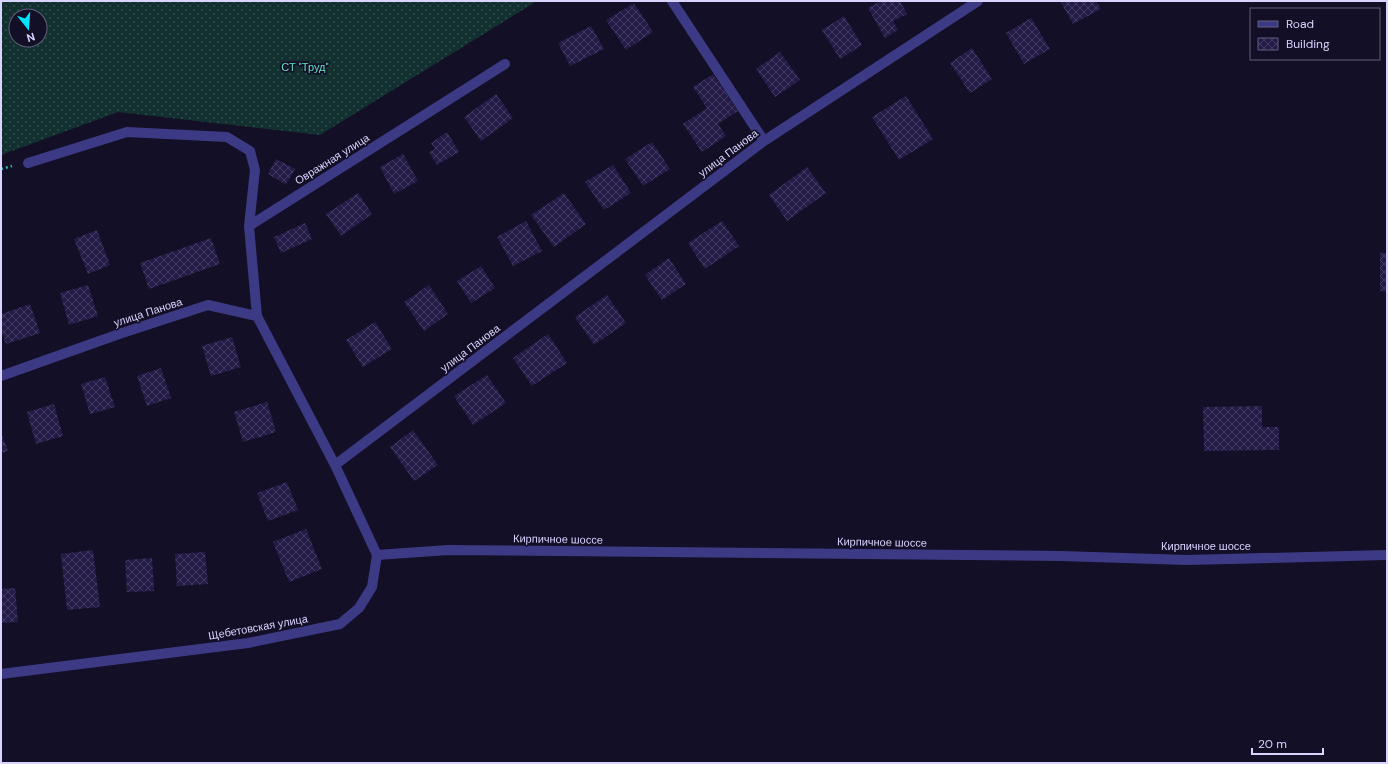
<svg xmlns="http://www.w3.org/2000/svg" width="1388" height="764" font-family="'DM Sans',sans-serif">
<style>
.grass{fill:url(#grass-dots);fill-rule:evenodd}
.building{fill:url(#building-cross-hatch)}
.lines{fill:none;stroke-linecap:round;stroke-linejoin:round}
.path{stroke:#2fb8b0;stroke-width:2.5;stroke-dasharray:2 3;stroke-linecap:butt}
.minor{stroke:#3d3a85;stroke-width:10}
.labels{text-anchor:middle;dominant-baseline:central;stroke-width:3.5;stroke-linejoin:round;paint-order:stroke}
.park-label{font-size:11px;fill:#5fe0c0;stroke:#130f26}
.street-label{font-size:11px;fill:#d9d4ff;stroke:#130f26}
</style>
<defs>
<pattern id="grass-dots" width="8" height="8" patternUnits="userSpaceOnUse"><rect width="8" height="8" fill="#12302f"/><path d="M2 2h.1M6 6h.1" fill="none" stroke="#344d4e" stroke-width="1.8" stroke-linecap="round"/></pattern>
<pattern id="building-cross-hatch" width="8" height="8" patternUnits="userSpaceOnUse"><rect width="8" height="8" fill="#241b47"/><path d="M0 0l8 8M0 8l8-8" fill="none" stroke="#433b63"/></pattern>
</defs>
<rect width="100%" height="100%" fill="#130f26"/>
<path class="grass" d="M1,1H537L320,135L118,112L1,155ZM16,16H40V40H16Z"/>
<path class="building" d="M881,1H900L907,14L893,21L898,30L885,38L868,8Z
M1060,1H1096L1101,9L1073,24Z
M634,3L653,32L626,50L606,20Z
M844,16L862,45L840,59L822,30Z
M1031,18L1050,49L1024,64L1006,33Z
M591,26L604,49L570,66L558,43Z
M972,48L992,79L970,93L950,63Z
M780,52L800,80L775,97L756,69Z
M713,74L738,111L718,124L726,136L702,152L683,124L707,108L693,87Z
M496,94L513,118L481,141L464,117Z
M906,96L933,139L899,160L872,117Z
M447,132L459,152L437,165L429,152L435,149L431,143Z
M652,142L670,169L643,186L625,159Z
M403,154L418,181L394,194L380,167Z
M276,159L295,169L286,185L268,174Z
M613,165L631,193L604,210L585,182Z
M807,167L826,193L787,221L769,195Z
M358,193L372,214L341,236L326,214Z
M564,193L586,224L554,247L531,215Z
M526,221L542,251L513,266L497,237Z
M722,221L739,246L705,269L688,243Z
M305,223L312,239L281,253L274,237Z
M97,230L110,265L88,274L74,239Z
M211,238L220,264L149,289L140,263Z
M1380,253H1387V292L1380,291Z
M669,258L686,284L662,300L645,275Z
M481,266L495,288L471,303L457,281Z
M88,285L98,316L69,325L60,293Z
M429,285L448,314L424,331L404,302Z
M607,295L626,323L594,345L575,317Z
M30,304L40,333L6,344L1,330V314Z
M375,322L392,349L363,367L346,340Z
M548,334L567,363L532,386L513,358Z
M232,337L241,367L211,376L202,346Z
M161,368L171,398L147,406L137,376Z
M487,375L506,403L473,425L454,396Z
M105,377L115,407L90,414L81,384Z
M267,402L276,432L243,442L234,412Z
M54,404L63,436L36,444L27,412Z
M1262,406V427H1279V450L1204,451L1203,407Z
M413,430L438,465L414,481L390,447Z
M1,432L8,451L1,453Z
M287,482L298,510L268,521L257,493Z
M306,529L322,569L289,582L273,542Z
M93,550L100,607L67,610L61,554Z
M205,552L208,584L177,586L175,554Z
M152,558L154,591L127,592L125,560Z
M15,588L18,622L1,623V589Z"/>
<g class="lines">
<path class="path" d="M1,169L12,166"/>
<path class="minor" d="M672,1L764,141
M28,163L127,132L227,137L250,151L255,170L249,226
M257,316L249,226L505,64
M1,376L122,333L208,305L257,316L335,465L764,141L978,1
M377,555L448,550L1061,556L1187,560L1387,555
M1,674L248,643L340,624L359,608L372,587L377,555L335,465"/>
</g>
<g class="labels">
<g class="park-label">
<text x="305" y="67">СТ "Труд"</text>
</g>
<g class="street-label">
<text transform="translate(728 153) rotate(-37)">улица Панова</text>
<text transform="translate(332 159) rotate(-32)">Овражная улица</text>
<text transform="translate(148 312) rotate(-18)">улица Панова</text>
<text transform="translate(470 348) rotate(-37)">улица Панова</text>
<text transform="translate(558 539) rotate(1)">Кирпичное шоссе</text>
<text transform="translate(882 542) rotate(1)">Кирпичное шоссе</text>
<text x="1206" y="546">Кирпичное шоссе</text>
<text transform="translate(258 627) rotate(-10)">Щебетовская улица</text>
</g>
</g>
<rect width="1388" height="764" fill="none" stroke="#d9d4ff" stroke-width="4"/>
<rect x="1250" y="8" width="130" height="52" fill="#130f26" stroke="#625e7d"/>
<rect x="1258" y="21" width="20" height="6" fill="#3d3a85" stroke="#625e7d"/>
<text x="1286" y="28" font-size="12" fill="#d9d4ff">Road</text>
<rect x="1258" y="38" width="20" height="12" fill="url(#building-cross-hatch)" stroke="#625e7d"/>
<text x="1286" y="48" font-size="12" fill="#d9d4ff">Building</text>
<g transform="translate(28 28) rotate(163)"><circle r="19" fill="#130f26" stroke="#625e7d"/>
<path d="M0-3L7 15L0 10L-7 15Z" fill="#00e5ff"/>
<text y="-6" font-size="11" font-weight="bold" text-anchor="middle" fill="#d9d4ff">N</text>
</g>
<path d="M1252 748v6h71v-6" fill="none" stroke="#d9d4ff" stroke-width="2"/>
<text x="1258" y="748" font-size="12" fill="#d9d4ff" stroke="#130f26" stroke-width="3" paint-order="stroke">20 m</text>
</svg>
